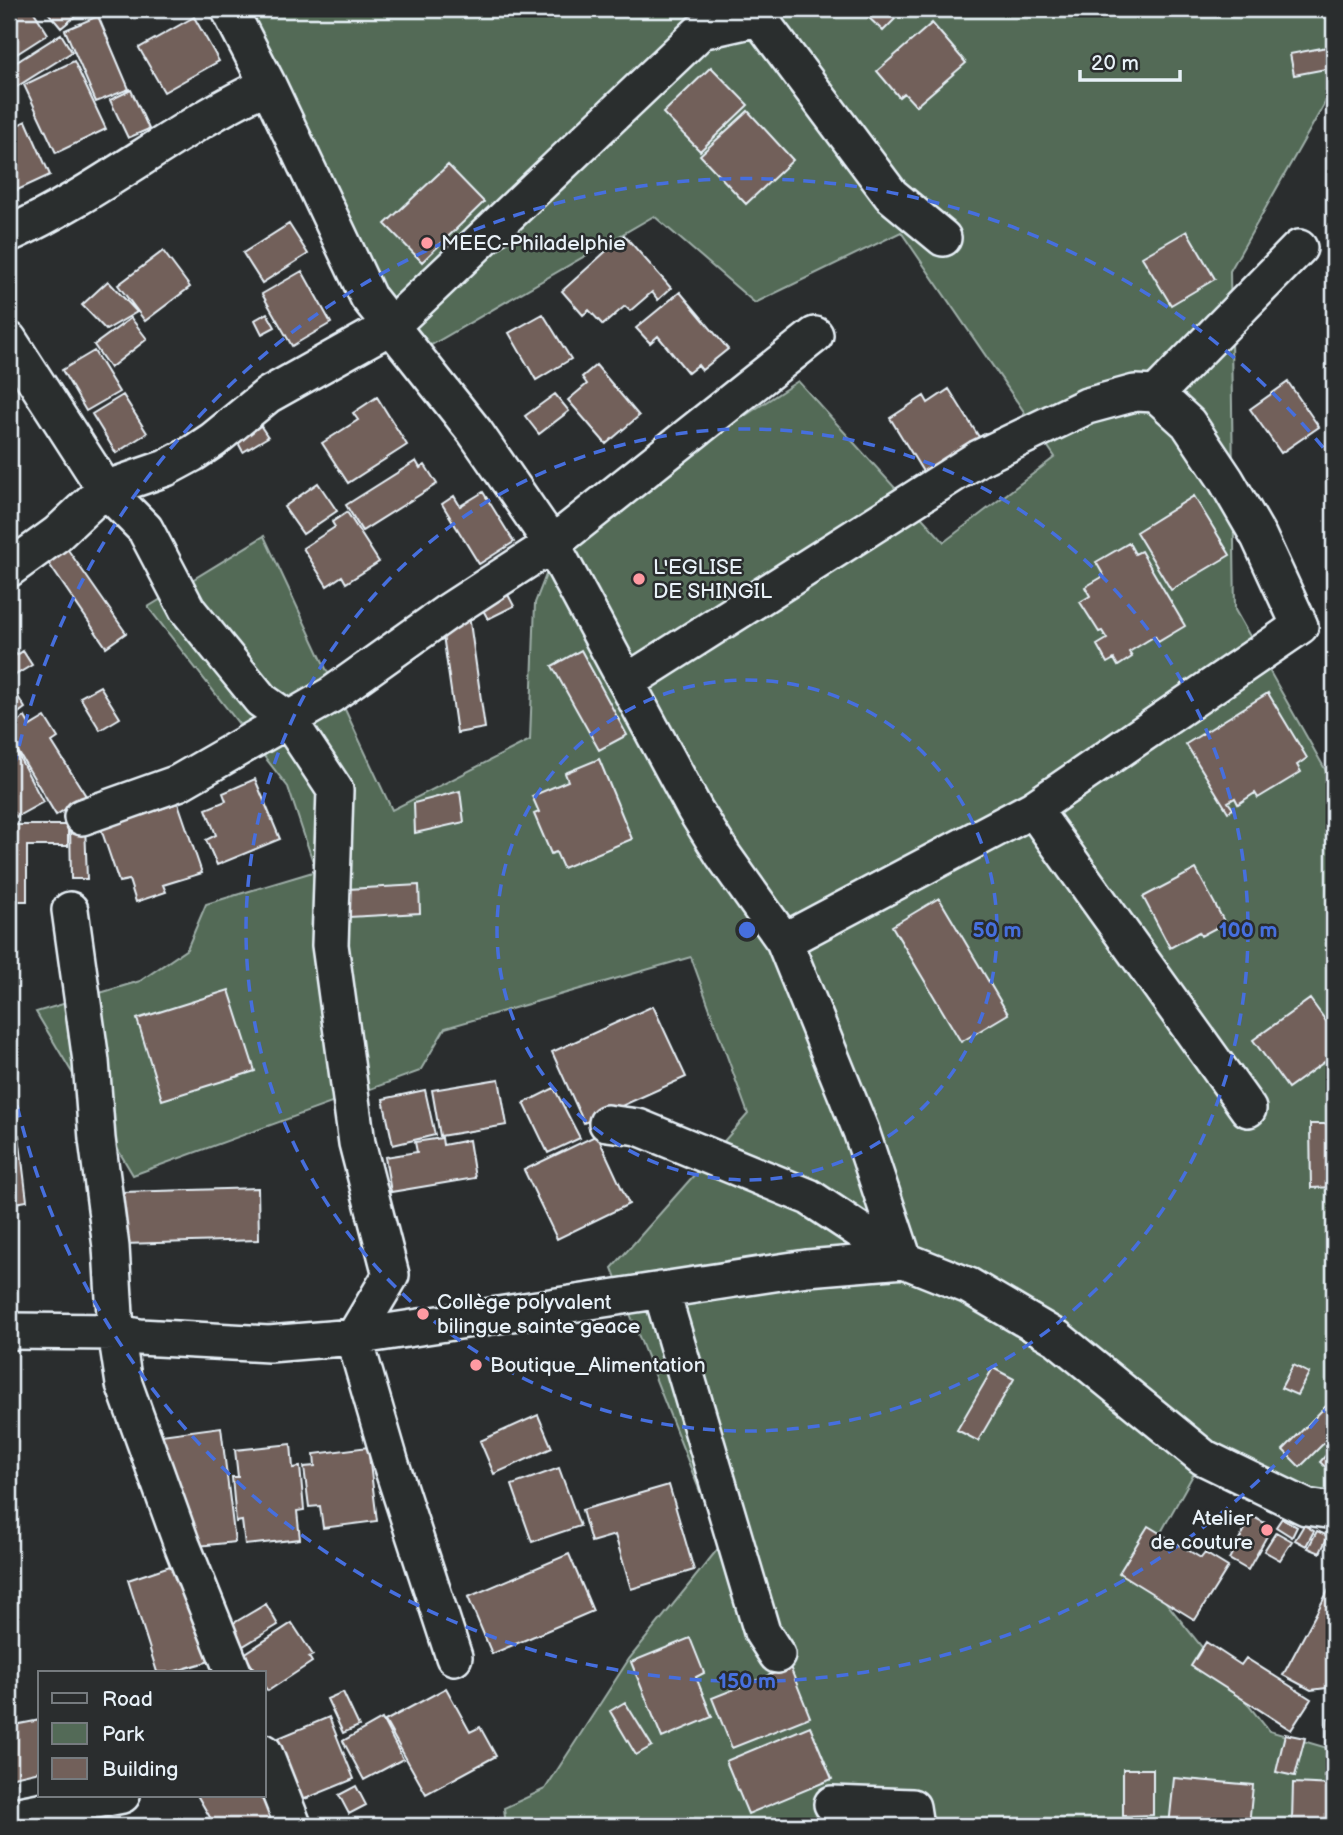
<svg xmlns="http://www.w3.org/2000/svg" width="1343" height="1835" font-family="'Balsamiq Sans',sans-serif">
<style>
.green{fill:#536a57;stroke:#9eaea8;stroke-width:2}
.building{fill:#72605a;stroke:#e8f1f8;stroke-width:2}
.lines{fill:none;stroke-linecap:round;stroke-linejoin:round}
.minor-casing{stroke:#e8f1f8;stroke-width:40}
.minor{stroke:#2a2d2e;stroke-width:35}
.ring{fill:none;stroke:#466fde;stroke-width:3.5;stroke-dasharray:12 9}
.poi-dot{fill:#ff9aa2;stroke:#2a2d2e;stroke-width:2.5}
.labels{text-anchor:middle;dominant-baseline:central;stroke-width:5;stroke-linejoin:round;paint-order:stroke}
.poi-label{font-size:21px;fill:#e8f1f8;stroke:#2a2d2e;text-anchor:start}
.centre{fill:#466fde;stroke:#2a2d2e;stroke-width:3.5}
.ring-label{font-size:21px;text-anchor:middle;font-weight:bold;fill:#466fde;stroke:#2a2d2e;stroke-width:5;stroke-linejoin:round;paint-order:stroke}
</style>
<rect width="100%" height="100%" fill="#2a2d2e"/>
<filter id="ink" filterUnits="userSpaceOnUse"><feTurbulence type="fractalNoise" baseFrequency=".0143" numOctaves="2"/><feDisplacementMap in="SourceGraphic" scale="14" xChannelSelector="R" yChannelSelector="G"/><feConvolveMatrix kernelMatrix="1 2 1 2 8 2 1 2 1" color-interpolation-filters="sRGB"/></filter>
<g filter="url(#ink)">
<path class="green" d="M236,9H1334V87L1230,271L1235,610L1334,785V1118L1330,1122L1334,1126V1511L1203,1457L1140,1570L1269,1731L1334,1750V1793L1330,1826H506L504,1808L545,1789L629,1659L721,1545L612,1268L748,1114L691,957L445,1028L420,1071L133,1175L36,1012L140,981L187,949L206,904L316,871L288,787L148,607L264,536L392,810L530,740L535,603L561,536L798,381L944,542L1055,457L901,232L755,303L654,216L414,355Z"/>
<path class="building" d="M9,9H32L48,34L9,59Z
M45,9H84L61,28Z
M874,9H885L895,19L883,31L867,16Z
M98,16L129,89L96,102L65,30Z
M194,17L219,61L164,92L139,48Z
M932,23L966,63L916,106L904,93L899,97L877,71Z
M61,34L72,52L13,89L9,82V67Z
M1327,47L1331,68L1294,75L1290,54Z
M74,61L106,129L56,153L24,85Z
M711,67L748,105L700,151L663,113Z
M131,90L149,129L128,138L110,100Z
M748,111L793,160L746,204L700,155Z
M26,121L50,175L9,194V129Z
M448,165L484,202L422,262L385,224Z
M289,224L308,254L262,283L243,253Z
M1187,231L1215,279L1171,305L1142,257Z
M624,235L671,288L658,300L652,292L630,311L625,306L603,325L589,310L583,315L562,291Z
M163,251L190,287L145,321L118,285Z
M302,271L331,323L292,346L262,294Z
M108,281L137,312L106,330L82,305Z
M680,292L728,349L702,370L698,365L688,373L658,336L650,343L636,328Z
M267,313L275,327L262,334L255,320Z
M543,314L571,359L536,380L509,333Z
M131,318L147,339L110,368L94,345Z
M94,351L119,392L86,411L62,370Z
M596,365L639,416L606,444L568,400L587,384L582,377Z
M1288,382L1319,427L1281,453L1250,409Z
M949,389L979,437L986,433L992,444L930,483L890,418L924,396L928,403Z
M555,394L569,411L539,434L525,416Z
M123,395L147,433L116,453L92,414Z
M377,397L407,445L348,483L322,443L358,420L353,413Z
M260,425L268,437L243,452L236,439Z
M416,461L420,468L425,465L437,484L362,531L346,505Z
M318,483L337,511L303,534L284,507Z
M483,492L514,542L479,564L442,504L454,496L460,506Z
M1194,496L1230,555L1171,590L1136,532Z
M347,512L379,562L346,583L342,576L327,586L303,548L335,527L332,522Z
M1129,543L1135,554L1141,551L1185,626L1158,642L1155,636L1129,652L1132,657L1118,666L1114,659L1107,663L1097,645L1107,639L1102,631L1099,632L1080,602L1090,596L1085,587L1104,576L1096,562Z
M66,547L126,633L106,647L47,561Z
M505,589L514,606L488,619L479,603Z
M468,608L485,728L457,733L441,621Z
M9,643L17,655L23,651L32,665L9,679Z
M581,650L627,735L599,750L552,666Z
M10,684L25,708L9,720V685Z
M100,686L120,718L100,730L80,697Z
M1268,693L1307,758L1297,765L1301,772L1258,798L1255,793L1238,804L1235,798L1228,802L1233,809L1228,812L1186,744Z
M25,717L30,726L45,717L58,738L52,742L86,796L56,815L10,738L16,735L10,726Z
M11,742L43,802L16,817L9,805V743Z
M599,759L632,839L563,868L556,852L551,854L534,814L539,812L532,796L568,781L565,773Z
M255,779L280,839L217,865L206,840L216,835L206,809L226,801L223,793Z
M460,791L464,822L415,833L414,803Z
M178,803L202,873L163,885L166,892L136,902L129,880L119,882L101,829Z
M85,824L87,879H71L70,825Z
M9,825H68V846H27V901H9Z
M1196,869L1225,923L1201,936L1199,932L1170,948L1143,897Z
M419,885L420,913L349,917L348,889Z
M939,898L1008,1014L961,1042L892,926Z
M229,990L255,1071L162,1100L137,1019Z
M1310,999L1334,1032V1055L1288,1088L1253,1040Z
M653,1006L686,1077L584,1123L552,1052Z
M499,1079L507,1125L440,1136L432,1090Z
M554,1088L580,1138L548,1153L524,1103Z
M425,1090L435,1135L393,1145L383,1099Z
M1310,1124H1334V1187L1311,1188Z
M19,1135L27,1201L9,1204V1136Z
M597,1135L629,1204L557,1239L524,1170Z
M442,1138L443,1145L469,1140L475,1178L391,1192L385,1157L417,1152L415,1142Z
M258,1188L259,1240L124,1244L123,1192Z
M1293,1365L1309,1373L1297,1395L1281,1388Z
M993,1368L1014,1379L978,1441L957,1430Z
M1334,1398V1433L1300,1467L1283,1450Z
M538,1415L552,1448L494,1474L480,1441Z
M221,1427L235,1542L198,1546L161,1435Z
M291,1444L293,1468L300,1467L304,1510L297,1511L300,1539L245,1545L242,1521L236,1522L232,1477H238L235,1450Z
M1334,1446V1475L1320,1462Z
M368,1447L377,1521L323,1528L320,1506L309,1507L304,1467L315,1466L314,1454Z
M559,1468L580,1526L532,1542L512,1485Z
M669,1485L694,1570L631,1589L615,1535L591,1542L582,1510Z
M1252,1516L1272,1527L1248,1570L1229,1559Z
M1282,1518L1297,1527L1292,1537L1276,1527Z
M1304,1525L1314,1531L1306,1546L1295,1540Z
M1148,1526L1201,1558L1205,1553L1228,1567L1195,1620L1119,1573Z
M1317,1531L1328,1536L1320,1553L1308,1548Z
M1276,1532L1292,1541L1280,1560L1264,1551Z
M569,1554L593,1611L492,1654L468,1597Z
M179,1563L210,1661L172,1672H157L128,1580Z
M1334,1580V1687L1311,1690L1283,1675Z
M266,1604L278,1625L235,1651L222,1630Z
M292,1623L313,1655L309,1657L312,1662L268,1691L264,1686V1672H256L244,1654Z
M690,1638L704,1673L696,1677L712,1717L662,1738L631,1662Z
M1206,1642L1241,1665L1246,1658L1311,1699L1291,1730L1191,1666Z
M790,1667L810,1717L732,1748L712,1698Z
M446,1688L470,1732L480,1727L496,1756L426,1794L385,1721Z
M343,1692L359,1726L343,1733L327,1699Z
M625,1702L652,1746L636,1755L610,1711Z
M329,1717L354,1779L300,1801L276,1739Z
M1328,1718H1334V1777H1325Z
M382,1719L403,1759L364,1780L343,1741Z
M40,1720V1771L9,1778V1726Z
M810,1726L832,1779L748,1814L726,1761Z
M1285,1734L1305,1738L1295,1776L1276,1772Z
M1123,1769H1153V1815L1123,1816Z
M1174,1778L1253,1785L1249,1826H1169Z
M1293,1783L1334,1785V1822L1292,1821Z
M356,1786L366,1805L349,1814L339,1795Z
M197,1795H260L278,1826H215Z
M96,1811L99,1826H67L65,1818Z"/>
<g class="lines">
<defs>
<path id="minor" d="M229,9L268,85L368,297L475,432L552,544L695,810L723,855L784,941L861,1131L904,1260
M759,18L891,195L943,238
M9,234C100,193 177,127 268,85
M9,340L105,489L145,529L187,609L261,700L288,719L335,790L330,945L357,1143L391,1275L354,1337L391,1464L454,1657
M1156,394L1299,248
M9,569L57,534L105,489L166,468L192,454L213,440L268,395L391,326L701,31L759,18L767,9
M627,682L979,458L1087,406L1135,393L1156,394L1188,423L1226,480L1259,537L1300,626L1033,809L784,941
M1033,809L1248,1109
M82,817L178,783L331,695L446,613L552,544L815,335
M70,910L91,1061L97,1139L111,1247L116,1332L124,1384L182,1545L233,1672
M607,1123L638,1127L809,1197L904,1260L969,1286L1057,1338L1203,1457L1306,1507L1334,1511
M661,1290L762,1632L777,1655
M9,1331L116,1332L139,1337L269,1344L354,1337L807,1268L904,1260
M264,1752L293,1825
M832,1804L912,1807L915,1826
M9,1817L122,1795"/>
</defs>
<use href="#minor" class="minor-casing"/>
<use href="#minor" class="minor"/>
</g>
</g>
<g class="ring">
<circle cx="747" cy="930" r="250"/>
<circle cx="747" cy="930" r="501"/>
<path d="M1331 1403A751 751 0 0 1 10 1073M10 787A751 751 0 0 1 1331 457"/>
</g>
<g class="poi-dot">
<circle cx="427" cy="243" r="7"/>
<circle cx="639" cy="579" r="7"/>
<circle cx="423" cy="1314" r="7"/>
<circle cx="476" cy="1365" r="7"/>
<circle cx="1267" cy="1530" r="7"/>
</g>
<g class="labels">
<g class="poi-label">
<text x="441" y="243">MEEC-Philadelphie</text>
<text x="653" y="567">L'EGLISE<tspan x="653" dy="24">DE SHINGIL</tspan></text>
<text x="437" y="1302">Collège polyvalent<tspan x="437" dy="24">bilingue sainte geace</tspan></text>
<text x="490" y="1365">Boutique_Alimentation</text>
<text x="1253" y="1518" text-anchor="end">Atelier<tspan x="1253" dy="24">de couture</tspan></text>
</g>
</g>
<circle cx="747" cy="930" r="10" class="centre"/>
<g class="ring-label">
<text x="997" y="937">50 m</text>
<text x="1248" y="937">100 m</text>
<text x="747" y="1688">150 m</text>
</g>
<rect width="1343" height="1835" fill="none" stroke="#2a2d2e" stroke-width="35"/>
<rect x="18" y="18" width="1308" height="1800" fill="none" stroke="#e8f1f8" stroke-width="2.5" filter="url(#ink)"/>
<rect x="38" y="1671" width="228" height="126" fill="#2a2d2e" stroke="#767b7f" stroke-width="2"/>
<rect x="52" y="1693" width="35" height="10" fill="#2a2d2e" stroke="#767b7f" stroke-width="2"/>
<text x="102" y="1706" font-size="21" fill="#e8f1f8">Road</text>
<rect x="52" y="1723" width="35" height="21" fill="#536a57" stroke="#767b7f" stroke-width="2"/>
<text x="102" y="1741" font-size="21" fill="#e8f1f8">Park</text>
<rect x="52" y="1758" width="35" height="21" fill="#72605a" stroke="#767b7f" stroke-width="2"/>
<text x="102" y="1776" font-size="21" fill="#e8f1f8">Building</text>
<path d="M1080 70v10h100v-10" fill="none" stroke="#e8f1f8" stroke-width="3.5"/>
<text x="1091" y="70" font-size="21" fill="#e8f1f8" stroke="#2a2d2e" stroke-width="5" paint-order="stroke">20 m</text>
</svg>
